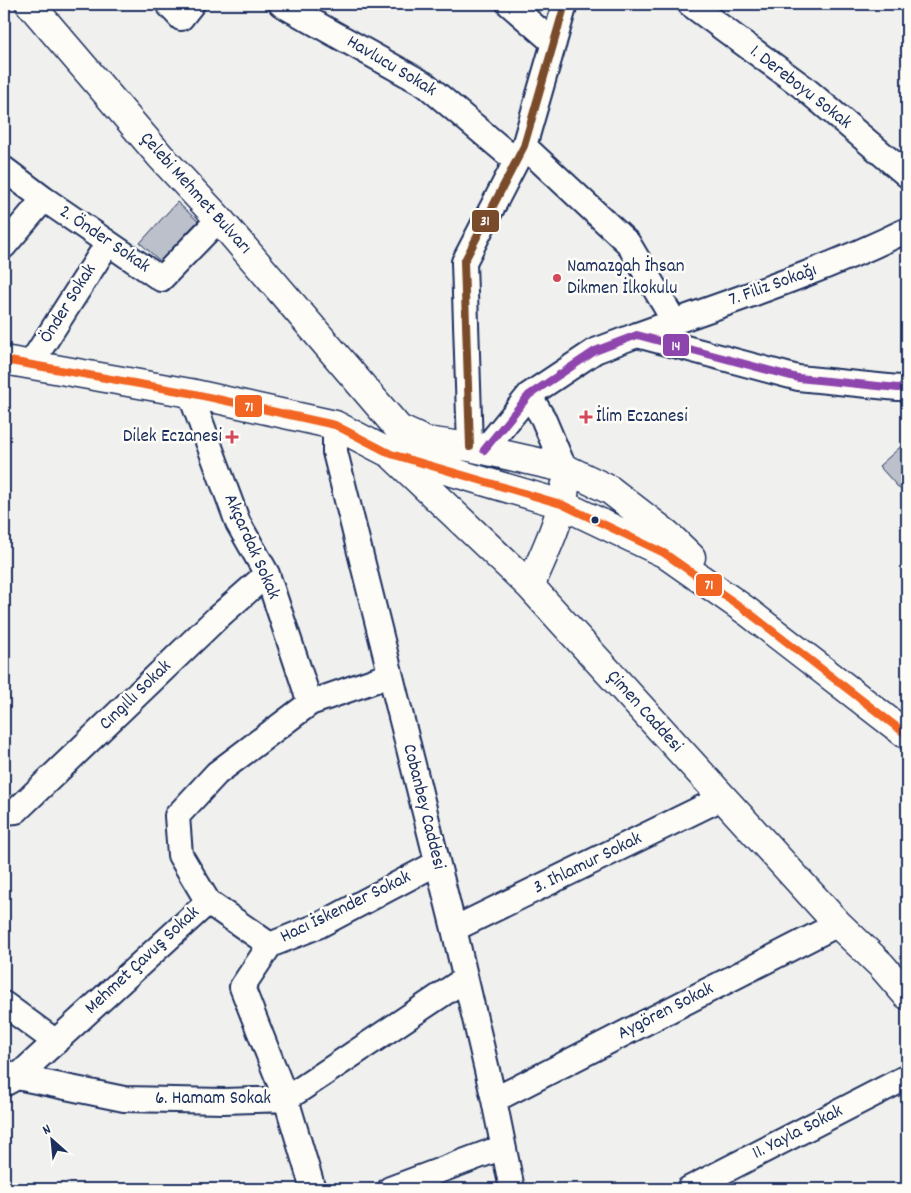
<svg xmlns="http://www.w3.org/2000/svg" width="911" height="1193" font-family="Dekko,sans-serif">
<style>
.building{fill:#bbc0ca;stroke:#1b2f5e}
.lines{fill:none;stroke-linecap:round;stroke-linejoin:round}
.minor-casing{stroke:#1b2f5e;stroke-width:28}
.major-casing{stroke:#1b2f5e;stroke-width:31}
.minor{stroke:#fdfcf7;stroke-width:24}
.major{stroke:#fdfcf7;stroke-width:28}
.bus-1-casing{stroke:#fdfcf7;stroke-width:11}
.bus-2-casing{stroke:#fdfcf7;stroke-width:11}
.bus-3-casing{stroke:#fdfcf7;stroke-width:11}
.bus-1{stroke:#f26522;stroke-width:8}
.bus-2{stroke:#7a4b2a;stroke-width:8}
.bus-3{stroke:#8e44ad;stroke-width:8}
.poi-dot{fill:#d1495b;stroke:#fdfcf7;stroke-width:2}
.bus-dot{fill:#1b2f5e;stroke:#fdfcf7;stroke-width:2}
.labels{text-anchor:middle;dominant-baseline:central;stroke-width:5;stroke-linejoin:round;paint-order:stroke}
.street-label{font-size:19px;fill:#1b2f5e;stroke:#fdfcf7}
.poi-label{font-size:19px;fill:#1b2f5e;stroke:#fdfcf7;text-anchor:start}
.line-badge{stroke:#fdfcf7;stroke-width:2}
.badge-label{font-size:14px;text-anchor:middle;font-weight:bold;fill:#fff}
</style>
<rect width="100%" height="100%" fill="#f0f0ee"/>
<filter id="ink" filterUnits="userSpaceOnUse"><feTurbulence type="fractalNoise" baseFrequency=".02" numOctaves="2"/><feDisplacementMap in="SourceGraphic" scale="10" xChannelSelector="R" yChannelSelector="G"/><feConvolveMatrix kernelMatrix="1 2 1 2 8 2 1 2 1" color-interpolation-filters="sRGB"/></filter>
<g filter="url(#ink)">
<path class="building" d="M177,202L198,221L160,261L140,243Z
M907,441V497L879,466Z"/>
<g class="lines">
<defs>
<path id="minor" d="M168,4L181,18L192,4
M281,4L426,85L516,161
M509,4L554,43
M690,4L803,87L907,175
M524,146L628,243L674,321
M4,169L44,199L161,279L219,219
M4,246L44,199
M637,335C728,302 820,273 907,230
M30,365L108,243
M190,393L238,523L267,574L310,703
M529,395L543,418L564,468
M335,425V452L454,929L494,1100L512,1189
M470,447L464,262L524,146L565,4
M484,450L529,395L595,351L637,335L798,378L898,388L907,387
M4,812L16,811L217,618L267,574
M208,902L270,945L320,925L437,863
M454,929L722,798
M270,945L242,987L286,1099L313,1189
M4,1004L56,1042
M5,1072L17,1077L124,1099L224,1101L286,1099L465,979
M4,1084L17,1077L208,902L180,855L177,816L217,773L310,703L390,675
M494,1100L838,924
M390,1189L503,1147
M689,1189L907,1077"/>
<path id="major" d="M30,4L161,157L219,219L399,429L425,441L470,447L564,468L610,490L667,534L691,557
M4,360L190,393L335,425L391,454L561,504L664,553L748,612L907,735
M394,457L530,586L838,924L881,965L907,995
M530,586C542,559 563,515 565,487"/>
</defs>
<use href="#minor" class="minor-casing"/>
<use href="#major" class="major-casing"/>
<use href="#minor" class="minor"/>
<use href="#major" class="major"/>
<defs>
<path id="bus-1" d="M4,360L190,393L335,425L391,454L561,504L664,553L748,612L907,735"/>
<path id="bus-2" d="M470,447L464,262L524,146L565,4"/>
<path id="bus-3" d="M484,450L529,395L595,351L637,335L798,378L898,388L907,387"/>
</defs>
<use href="#bus-1" class="bus-1-casing"/>
<use href="#bus-2" class="bus-2-casing"/>
<use href="#bus-3" class="bus-3-casing"/>
<use href="#bus-1" class="bus-1"/>
<use href="#bus-2" class="bus-2"/>
<use href="#bus-3" class="bus-3"/>
</g>
</g>
<g class="poi-dot">
<circle cx="557" cy="278" r="5"/>
<path d="M583.5 409.5h5v5h5v5h-5v5h-5v-5h-5v-5h5z"/>
<path d="M229.5 429.5h5v5h5v5h-5v5h-5v-5h-5v-5h5z"/>
</g>
<circle class="bus-dot" cx="595" cy="520" r="4.5"/>
<g class="labels">
<g class="street-label">
<text transform="translate(391 67) rotate(31)">Havlucu Sokak</text>
<text transform="translate(800 88) rotate(38)">1. Dereboyu Sokak</text>
<text transform="translate(195 194) rotate(48)">Çelebi Mehmet Bulvarı</text>
<text transform="translate(104 240) rotate(34)">2. Önder Sokak</text>
<text transform="translate(773 286) rotate(-20)">7. Filiz Sokağı</text>
<text transform="translate(69 304) rotate(-58)">Önder Sokak</text>
<text transform="translate(251 547) rotate(66)">Akçardak Sokak</text>
<text transform="translate(136 696) rotate(-44)">Cıngıllı Sokak</text>
<text transform="translate(644 712) rotate(48)">Çimen Caddesi</text>
<text transform="translate(423 807) rotate(76)">Cobanbey Caddesi</text>
<text transform="translate(588 864) rotate(-26)">3. Ihlamur Sokak</text>
<text transform="translate(346 908) rotate(-26)">Hacı İskender Sokak</text>
<text transform="translate(143 961) rotate(-43)">Mehmet Çavuş Sokak</text>
<text transform="translate(666 1012) rotate(-27)">Aygören Sokak</text>
<text x="213" y="1099">6. Hamam Sokak</text>
<text transform="translate(798 1133) rotate(-27)">11. Yayla Sokak</text>
</g>
<g class="poi-label">
<text x="567" y="267">Namazgah İhsan<tspan x="567" dy="22">Dikmen İlkokulu</tspan></text>
<text x="596" y="417">İlim Eczanesi</text>
<text x="222" y="437" text-anchor="end">Dilek Eczanesi</text>
</g>
</g>
<g class="line-badge">
<rect x="471" y="209" width="29" height="24" rx="5" fill="#7a4b2a"/>
<rect x="662" y="333" width="28" height="24" rx="5" fill="#8e44ad"/>
<rect x="234" y="394" width="29" height="24" rx="5" fill="#f26522"/>
<rect x="695" y="573" width="28" height="24" rx="5" fill="#f26522"/>
</g>
<g class="badge-label">
<text x="485" y="225">31</text>
<text x="676" y="350">14</text>
<text x="249" y="411">71</text>
<text x="709" y="589">71</text>
</g>
<rect width="911" height="1193" fill="none" stroke="#fdfcf7" stroke-width="20"/>
<rect x="10" y="10" width="891" height="1173" fill="none" stroke="#1b2f5e" stroke-width="2" filter="url(#ink)"/>
<g transform="translate(52 1140) rotate(333)" stroke="#fdfcf7" stroke-width="4" paint-order="stroke">
<path d="M0-4L9 19L0 12L-9 19Z" fill="#1b2f5e"/>
<text y="-8" font-size="14" font-weight="bold" text-anchor="middle" fill="#1b2f5e">N</text>
</g>
</svg>
